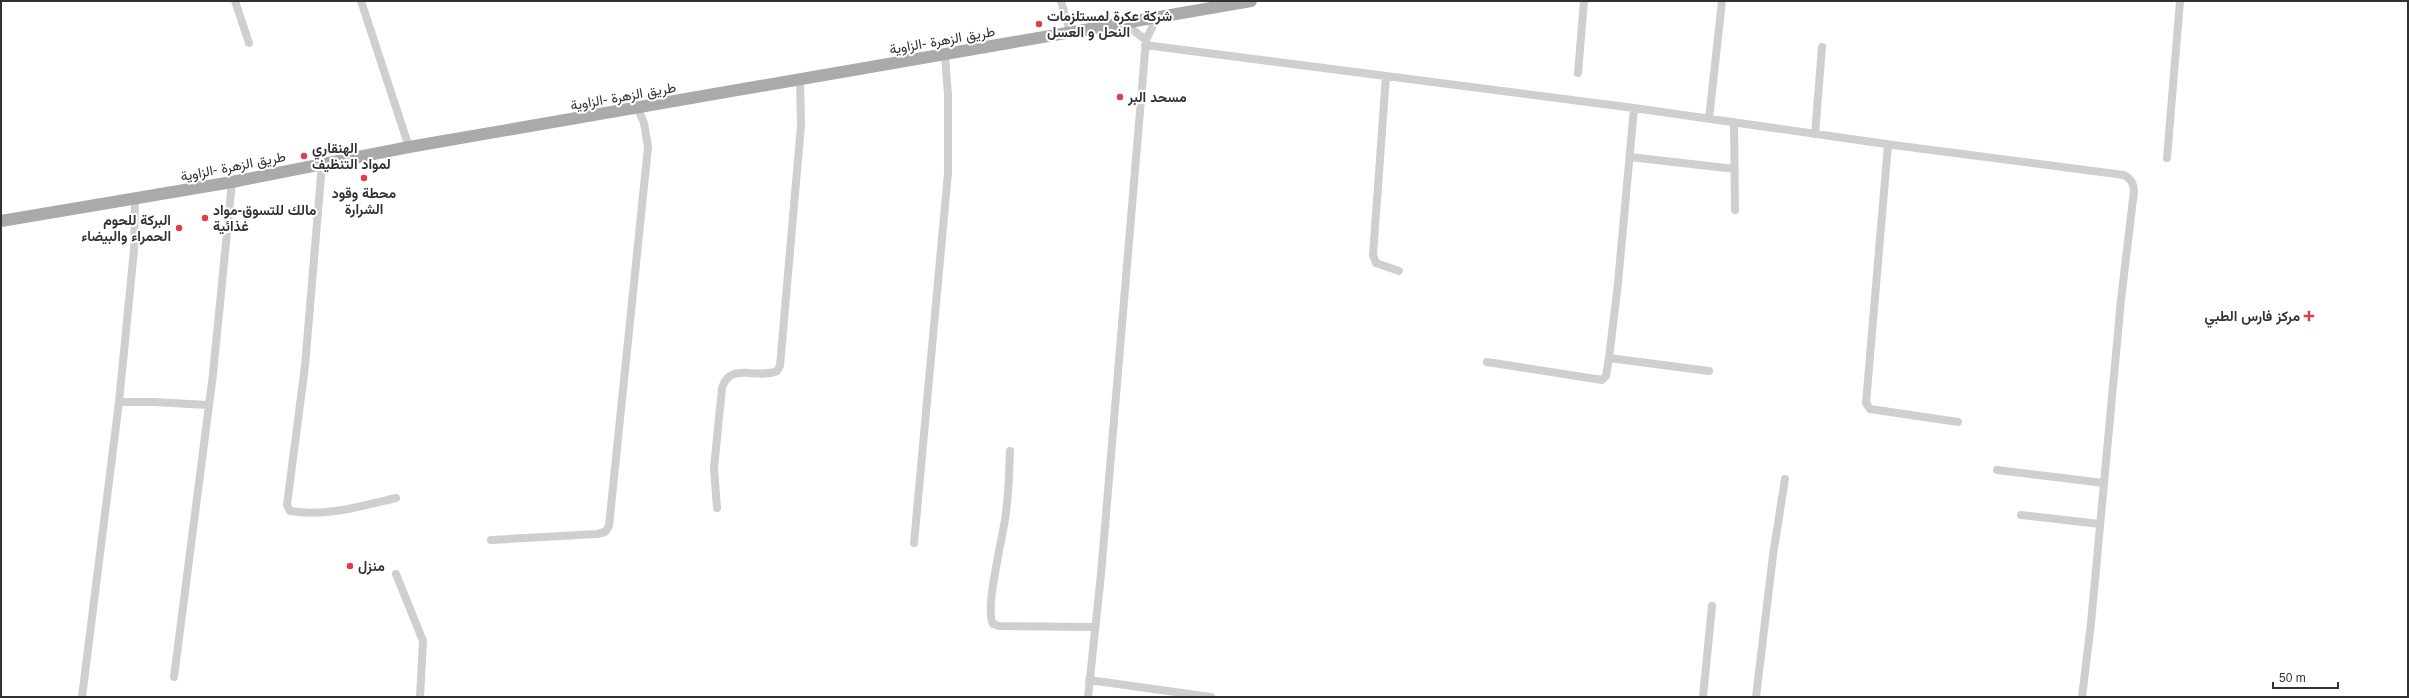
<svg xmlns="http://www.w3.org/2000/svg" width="2409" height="698" font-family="Helvetica,Vazirmatn,sans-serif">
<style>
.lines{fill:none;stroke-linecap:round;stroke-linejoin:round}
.minor{stroke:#cfcfcf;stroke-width:8}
.primary{stroke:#aaa;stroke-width:12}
.poi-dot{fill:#dc4148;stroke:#fff;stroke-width:1.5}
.labels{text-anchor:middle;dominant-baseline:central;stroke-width:4;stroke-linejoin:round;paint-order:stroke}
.poi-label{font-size:14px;font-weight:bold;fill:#323232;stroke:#fff;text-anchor:start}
.street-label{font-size:14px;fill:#323232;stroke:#fff}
</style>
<rect width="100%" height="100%" fill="#fff"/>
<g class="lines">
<path class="minor" d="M235,1L249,43
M361,1L409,147
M1061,1L1070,32
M1125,24L1146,40
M1145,45L1634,108L1893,145L2124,175C2131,179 2133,182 2134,191L2121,300L2091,623L2082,697
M1578,73L1584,1
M1386,76L1373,255L1376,263L1399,271
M1634,108L1618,283L1609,358L1709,371
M1709,119L1722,1
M1734,122L1735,210
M1815,134L1822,47
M1888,145L1866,403L1870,409L1958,422
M1630,157L1735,169
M2167,158L2180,1
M322,164L305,366L287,505L290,511C326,517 362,506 396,498
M1487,362L1602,380L1606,376L1609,358
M119,402H153L208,405
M1010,451C1009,471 1009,492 1006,512C1004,534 984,609 993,624L999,626L1095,627
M1997,470L2104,483
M717,508L714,468L722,388C730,361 757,380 777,371L780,366L801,125L800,80
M2021,515L2100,524
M491,540L597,534L605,532L609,526L648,147L644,123L638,109
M914,543L948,173V95L945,55
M396,574L423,641L420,697
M174,677L213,374L232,182
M1089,680L1211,697
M82,697L119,402L134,250L135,198
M1088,697L1101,574L1146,40L1156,19
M1703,697L1712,606
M1756,697L1773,555L1785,479"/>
<path class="primary" d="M1,221L232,182L409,147L1251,1"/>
</g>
<g class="poi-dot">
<circle cx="1039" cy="24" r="4"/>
<circle cx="1120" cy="97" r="4"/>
<circle cx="304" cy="156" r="4"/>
<circle cx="364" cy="178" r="4"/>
<circle cx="205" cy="218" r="4"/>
<circle cx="179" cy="228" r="4"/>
<path d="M2307 310h4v4h4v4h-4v4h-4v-4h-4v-4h4z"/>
<circle cx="350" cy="566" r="4"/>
</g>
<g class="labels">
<g class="poi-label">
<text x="1047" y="16">شركة عكرة لمستلزمات<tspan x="1047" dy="16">النحل و العسل</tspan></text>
<text x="1128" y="97">مسحد البر</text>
<text x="312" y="148">الهنقاري<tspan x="312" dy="16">لمواد التنظيف</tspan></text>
<text x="364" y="193" text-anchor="middle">محطة وقود<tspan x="364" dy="16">الشرارة</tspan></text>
<text x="213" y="210">مالك للتسوق-مواد<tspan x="213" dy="16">غذائية</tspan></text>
<text x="171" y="220" text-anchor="end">البركة للحوم<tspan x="171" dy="16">الحمراء والبيضاء</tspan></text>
<text x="2300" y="316" text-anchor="end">مركز فارس الطبي</text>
<text x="358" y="566">منزل</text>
</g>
<g class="street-label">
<text transform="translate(942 40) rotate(-10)">طريق الزهرة -الزاوية</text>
<text transform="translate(623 96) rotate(-10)">طريق الزهرة -الزاوية</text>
<text transform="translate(233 166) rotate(-11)">طريق الزهرة -الزاوية</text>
</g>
</g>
<rect width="2409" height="698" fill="none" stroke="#323232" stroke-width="4"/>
<path d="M2273 682v6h65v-6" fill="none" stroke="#323232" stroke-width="2"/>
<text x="2279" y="682" font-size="12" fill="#323232" stroke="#ffffff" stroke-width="3" paint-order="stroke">50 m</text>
</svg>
